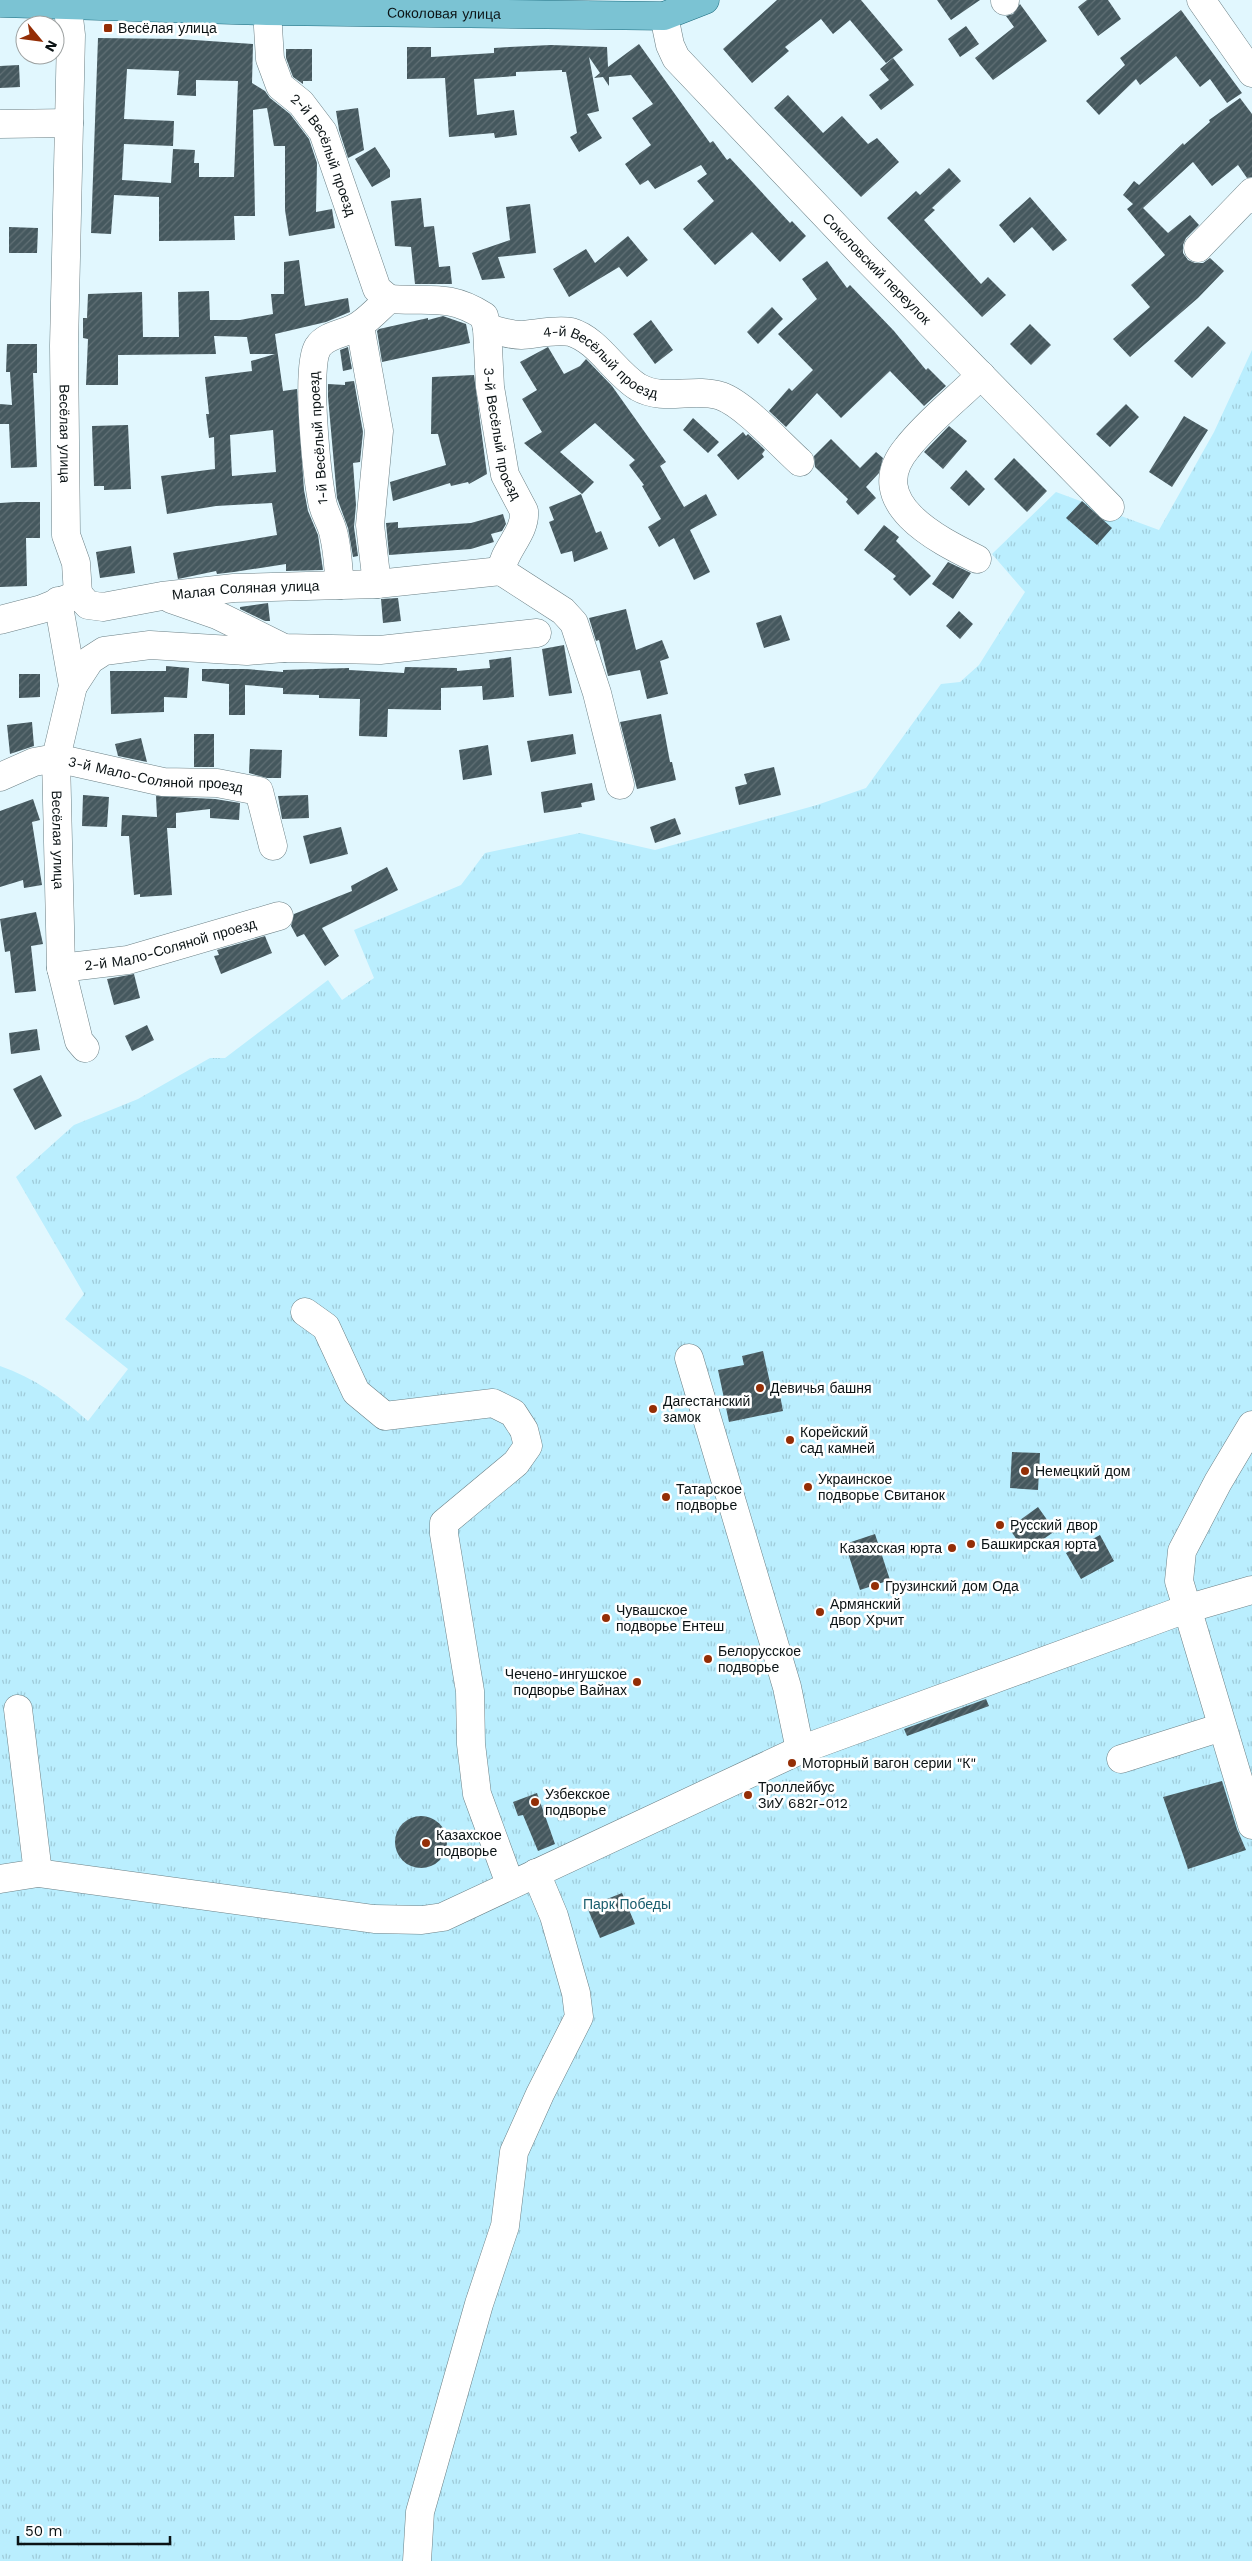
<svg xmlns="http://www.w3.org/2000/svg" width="1252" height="2561" font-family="'Work Sans',sans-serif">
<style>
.park{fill:url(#park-tufts)}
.building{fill:url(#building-hatch);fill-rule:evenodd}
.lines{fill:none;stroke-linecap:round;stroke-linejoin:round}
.minor-casing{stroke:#6c8086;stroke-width:29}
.major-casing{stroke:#1b6b7e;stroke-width:29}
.minor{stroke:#fff;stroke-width:28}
.major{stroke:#7bc3d3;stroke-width:28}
.poi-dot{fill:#942e06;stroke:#fff;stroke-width:2}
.labels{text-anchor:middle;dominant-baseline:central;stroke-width:5;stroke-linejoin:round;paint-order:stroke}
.street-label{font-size:14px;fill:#0b1315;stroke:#fff}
.poi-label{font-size:14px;fill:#0b1315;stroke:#fff;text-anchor:start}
.park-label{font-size:14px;fill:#195d6d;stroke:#fff}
</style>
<defs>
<pattern id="park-tufts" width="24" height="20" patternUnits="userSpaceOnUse" patternTransform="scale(1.25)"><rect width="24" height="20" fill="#baeefe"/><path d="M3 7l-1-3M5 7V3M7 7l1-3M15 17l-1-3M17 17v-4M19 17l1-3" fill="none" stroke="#9fcbd9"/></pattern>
<pattern id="building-hatch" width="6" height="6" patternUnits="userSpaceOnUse" patternTransform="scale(1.25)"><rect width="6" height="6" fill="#45585e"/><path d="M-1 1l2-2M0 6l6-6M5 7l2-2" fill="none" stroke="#617075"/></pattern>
</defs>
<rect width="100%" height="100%" fill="#e1f7fe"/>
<path class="park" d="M1252,350V2561H0V1366C34,1378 61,1397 88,1421L128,1369L65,1319L84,1294L16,1177L74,1125L138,1099L210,1058H225L328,980L342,1000L374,978L354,930L461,885L485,853L580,833L655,850L817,805L866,788L941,684L960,682L979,665L1025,592L992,554L1056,492L1159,530L1214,432Z"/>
<path class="building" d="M777,0H861L903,50L886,63L850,20L833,34L821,19L785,47L789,51L752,83L723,49Z
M937,0H980L951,20Z
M1087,0H1108L1121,19L1098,36L1078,7Z
M1020,4L1047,41L993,80L975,58L1014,27L1006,16L1013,14Z
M1181,10L1242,93L1227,103L1210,79L1200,87L1176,56L1140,85L1136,79L1099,115L1086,101L1125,65L1120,58Z
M966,26L979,44L960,57L948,39Z
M98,38L180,39L253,44L252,83L265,91L270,98L290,114L309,139L317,163L316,212L332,209L335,228L289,236L285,210V146H274L267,108L253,110L255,216H234L235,240L159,241V197L114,195L111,234L91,233ZM127,69L179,71L177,95L196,96V80L238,81L234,177H199V163H194L195,150L173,149L171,183L122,180L124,144L173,146L174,121L124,119Z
M639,44L710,143L713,141L727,160L730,158L790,223L792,221L806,236L780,262L752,232L715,265L683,229L714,201L697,181L707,174L701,165L655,189L648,180L640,185L625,164L651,145L632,118L653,104L631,75L609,77V86L603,77L594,78L600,73L589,57L599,111L587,114L602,138L579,152L570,137L577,133L566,72H562V70L516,72V76L474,79L477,115L514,110L517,135L495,138L494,133L449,137L445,78L407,79V47H431V57L494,53V48L509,47L551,45L607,47L608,67Z
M286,49H312V81H303V84L293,77L286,58Z
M893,58L914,85L881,110L869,95L889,80L880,69Z
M19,65L20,87L0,88V66Z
M788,95L823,133L842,116L868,144L877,138L899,162L861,197L774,108Z
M1240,98L1252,114V177L1247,178L1238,165L1212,186L1193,162L1143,208L1168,233L1190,215L1199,225L1186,238L1183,245V253L1188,260L1195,263H1203L1210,258L1224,271L1198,298L1130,357L1113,339L1150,307L1131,285L1165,255L1127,209L1133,204L1123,195L1134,181L1139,185L1183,143L1184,145L1210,122L1209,120Z
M358,108L364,150L348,158L339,130L336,111Z
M375,147L390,170V177L372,187L355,159Z
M949,168L961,181L932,208L935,210L924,220L981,284L988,277L1006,295L982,317L887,218L916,191L920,195Z
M1030,197L1067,240L1053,251L1032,227L1014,243L999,225Z
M421,198L424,227L434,226L439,267L450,266L452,284H415L411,247L395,246L391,201Z
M530,204L536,253L498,257L505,278L482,280L472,253L510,240L506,207Z
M9,227L38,228L37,253H9Z
M628,236L648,260L627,277L619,267L569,297L553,269L586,249L595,263Z
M299,260L305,306L348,298L350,312L326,322L275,334L283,391L297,389L304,490L308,511L318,535L323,570L286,571V564L234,572L217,574L216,571L178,579L173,553L277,535L272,503L216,506L167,514L161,476L215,469L214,437L209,438L206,414H209L205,377L252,371L251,361L275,354H250L247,337L214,336L216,354L118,355V385H86L88,339L83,338V318H87L88,294L142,292L143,337H179L178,292L209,291L210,320H240L273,314L271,294H284V262ZM273,430L276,472L232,476L230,435Z
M827,261L847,288L850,285L894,331L926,370L928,368L946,386L924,406L890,371L841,418L817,393L786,427L769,411L789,388L792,391L813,370L778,334L817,299L802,279Z
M772,307L783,319L758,344L747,332Z
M443,316L466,324L470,343L382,362L377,331L379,329L428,318V320Z
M651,320L673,350L655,364L633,334Z
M1030,324L1051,345L1031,365L1010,344Z
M1208,326L1226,343L1192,378L1174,361Z
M7,344H37V373H33L37,467L11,468L9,424H0V404L12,405L10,372H6Z
M348,347L352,369L343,371L340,350Z
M548,347L564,374L580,366L586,359L612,386L666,462L660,466L684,507L706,494L717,515L690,530L710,572L694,580L674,538L659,547L648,527L661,519L642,486L644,485L629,465L635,460L595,423L560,452L594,482L582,494L524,443L542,432L522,399L537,390L520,362Z
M474,375L487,474L469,484L468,482L451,486L450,483L393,501L390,482L446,465L438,434H431L432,377Z
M354,381L363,432L360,462L353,463L356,505L354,527L358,556L353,557L348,528L337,498L328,397V384L345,385V382Z
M1126,404L1139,417L1110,447L1096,434Z
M1184,416L1208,430L1172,487L1149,472Z
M693,418L719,442L708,453L683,430Z
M128,425L131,489L104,490V486H94L92,426Z
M949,426L967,441L943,469L924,452Z
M743,432L746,436L748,434L765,450L762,454L764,457L738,480L717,455Z
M831,439L860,468L876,452L883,458L879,473L866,487L876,498L858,515L846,502L848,499L815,467L814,456Z
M1014,458L1047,491L1027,512L994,479Z
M966,470L985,489L969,506L950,488Z
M581,494L596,533L601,531L608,549L574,562L572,551L561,554L549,522L554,520L549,507Z
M1082,501L1112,528L1097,545L1066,518Z
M16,502H40V538H26L27,586L0,587V503Z
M503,514L506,524L502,531L491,534L494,542L471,549L389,555L386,523L398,522V528L471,523Z
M884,525L899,537L896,541L931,576L910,596L893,579L896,576L864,550Z
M131,546L135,573L100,578L96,552Z
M948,562L971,573L953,599L932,584Z
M398,598L401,621L383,623L381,599Z
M268,603L270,621H265L240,609V607Z
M626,609L636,650L662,640L669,658L660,661L668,694L647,699L640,670L608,676L599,640L596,641L589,618Z
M959,611L973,624L960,639L946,626Z
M781,615L790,640L764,648L756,623Z
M564,645L572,693L549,696L542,649Z
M511,657L514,697L483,700L482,686L441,688V710L388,709L387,737L359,736L360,699L319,698V695L283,694V688L245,685V715H229V684L202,681V669H246L283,672V670L349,668V670L404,673L405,667L457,668V671L490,668L489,660Z
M166,666L189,668L187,698L164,697V712L111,714L110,671H166Z
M19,674H40V697L19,698Z
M661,714L670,762H672L676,780L637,789L620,722Z
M32,722L34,746L10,754L7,725Z
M194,734H214V767H194Z
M573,734L576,754L531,762L527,741Z
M141,738L147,762L118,756L115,744Z
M488,745L492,775L463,780L459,750Z
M250,749L282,750L281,778H267L249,773Z
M774,767L781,795L739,805L735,787L747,784L744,774Z
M592,783L595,800L581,803L582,807L544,813L541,792Z
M83,795L109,797L107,827L82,826Z
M308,795L309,818L282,819L278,796Z
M156,796L215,799L240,803L239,820L210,818V809L176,813V828H167L172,895L140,897V894L134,895L129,836H121L122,815L157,817Z
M33,799L40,820L32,822L42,885L24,888L23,880L0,887V811Z
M675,818L681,834L655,843L650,827Z
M341,827L348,854L310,864L303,836Z
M387,867L398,890L322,928L339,956L325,966L304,934L297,937L291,926L294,914L352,891L351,886Z
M36,912L43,944L31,946L36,991L15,993L10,951L5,952L0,919Z
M265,936L272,953L221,974L214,956L219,955L217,950Z
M134,974L140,998L114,1005L107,979Z
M147,1025L154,1040L132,1051L125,1036Z
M37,1029L40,1050L11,1054L9,1033Z
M41,1075L62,1116L35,1130L13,1089Z
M763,1351L772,1392L779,1390L783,1411L729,1422L718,1370L744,1365L742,1356Z
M1012,1452L1040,1453L1038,1490L1010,1488Z
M1038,1507L1055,1531L1025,1552L1009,1528Z
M875,1534L890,1580L860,1590L845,1544Z
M1100,1535L1114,1561L1081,1579L1066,1553Z
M986,1699L989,1706L907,1736L904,1729Z
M1222,1781L1237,1829L1246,1850L1188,1869L1163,1797Z
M537,1793L555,1844L538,1851L523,1815L518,1816L513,1802Z
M395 1842a26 26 0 1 1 52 0a26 26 0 1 1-52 0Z
M622,1893L635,1924L600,1938L587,1907Z"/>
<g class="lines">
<defs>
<g id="minor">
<path id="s1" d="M67,0L71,35L64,346L66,535L76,563L78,594"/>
<path d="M1201,0L1252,73"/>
<path d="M1005,1V0"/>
<path id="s2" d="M267,11L270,59L280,86L301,103L323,132L377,289L389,299"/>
<path id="s3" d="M664,16L670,45L676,58L861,253L1110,507"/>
<path d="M0,124L69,123"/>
<path d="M1198,248L1252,192"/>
<path id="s4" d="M389,299C428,302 448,293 484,316L487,328L490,387L505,475L524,511C526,533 504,549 501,571"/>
<path d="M360,326L379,431L370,525L377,584"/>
<path id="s5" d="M487,328C498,331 510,335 521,335C536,334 556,329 571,332C598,340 614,372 638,387C664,402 693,387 721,396C744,404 780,444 800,462"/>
<path d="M977,559C938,540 862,502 907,448C928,421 957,399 981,375"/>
<path d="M501,571L563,611L574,623L597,693L620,785"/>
<path d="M340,585C338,569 338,552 334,536C332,523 324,514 322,501C317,474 305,366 318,347C327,333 349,334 361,324C371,317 380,307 389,299"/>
<path id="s6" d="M78,594L88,605L103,607L162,596L234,588L377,584L501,571"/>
<path d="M171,599L217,615L284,648L380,650L537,633"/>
<path id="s7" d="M58,601L73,686L56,758L61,968L79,1041L85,1048"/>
<path d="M0,620L42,609L74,596"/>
<path d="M73,686L90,660L104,651L150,645L247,651L284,648"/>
<path id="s8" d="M0,777L34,762L56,758L163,782L217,783L259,791L273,846"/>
<path id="s9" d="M61,968L128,960L279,916"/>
<path d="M305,1312L326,1327L356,1392L385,1416L493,1403L513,1413L524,1430L528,1446L516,1463L444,1523V1534L470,1691L471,1744L477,1794L510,1884"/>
<path d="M689,1358L787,1687L800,1750"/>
<path d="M1252,1425L1218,1482L1182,1551L1179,1581L1252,1825"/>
<path d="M18,1709L38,1873"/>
<path d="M1121,1759L1222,1727"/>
<path d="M0,1879L38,1873L374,1919L422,1920L443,1917L800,1750L1186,1609L1252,1590"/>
<path d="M417,2561L420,2512L479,2304L505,2226L514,2152L540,2094L579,2017L576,1993L554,1916L536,1873"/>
</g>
<g id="major">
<path id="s10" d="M0,3L267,11L664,16L705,0"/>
</g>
</defs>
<use href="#minor" class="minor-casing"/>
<use href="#major" class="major-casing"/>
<use href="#minor" class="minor"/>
<use href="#major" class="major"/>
</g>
<g class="poi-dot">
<rect x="103" y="23" width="10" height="10" rx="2.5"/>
<circle cx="760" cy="1388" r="5"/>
<circle cx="653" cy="1409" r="5"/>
<circle cx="790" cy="1440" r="5"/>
<circle cx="1025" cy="1471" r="5"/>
<circle cx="808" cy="1487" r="5"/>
<circle cx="666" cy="1497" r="5"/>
<circle cx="1000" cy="1525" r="5"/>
<circle cx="971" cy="1544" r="5"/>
<circle cx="952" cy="1548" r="5"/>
<circle cx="875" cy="1586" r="5"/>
<circle cx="820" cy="1612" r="5"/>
<circle cx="606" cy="1618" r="5"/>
<circle cx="708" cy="1659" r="5"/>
<circle cx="637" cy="1682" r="5"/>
<circle cx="792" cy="1763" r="5"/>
<circle cx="748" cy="1795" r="5"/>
<circle cx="535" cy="1802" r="5"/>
<circle cx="426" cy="1843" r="5"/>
</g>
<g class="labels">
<g class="street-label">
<text stroke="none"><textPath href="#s10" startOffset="444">Соколовая улица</textPath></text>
<text stroke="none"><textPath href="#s2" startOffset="161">2-й Весёлый проезд</textPath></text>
<text stroke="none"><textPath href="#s3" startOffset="335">Соколовский переулок</textPath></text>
<text stroke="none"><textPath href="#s5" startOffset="125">4-й Весёлый проезд</textPath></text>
<text stroke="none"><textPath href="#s4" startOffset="218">3-й Весёлый проезд</textPath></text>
<text stroke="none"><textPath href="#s1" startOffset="434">Весёлая улица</textPath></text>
<text transform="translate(318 438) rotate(-94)">1-й Весёлый проезд</text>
<text stroke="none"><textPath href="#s6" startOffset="174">Малая Соляная улица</textPath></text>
<text stroke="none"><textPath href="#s8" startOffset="161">3-й Мало-Соляной проезд</textPath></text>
<text stroke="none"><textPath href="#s7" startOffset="242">Весёлая улица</textPath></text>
<text stroke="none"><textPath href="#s9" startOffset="112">2-й Мало-Соляной проезд</textPath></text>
</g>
<g class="poi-label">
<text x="118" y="28">Весёлая улица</text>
<text x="770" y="1388">Девичья башня</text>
<text x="663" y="1401">Дагестанский<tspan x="663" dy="16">замок</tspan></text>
<text x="800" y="1432">Корейский<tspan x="800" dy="16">сад камней</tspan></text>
<text x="1035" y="1471">Немецкий дом</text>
<text x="818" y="1479">Украинское<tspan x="818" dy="16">подворье Свитанок</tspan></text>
<text x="676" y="1489">Татарское<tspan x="676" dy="16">подворье</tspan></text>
<text x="1010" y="1525">Русский двор</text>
<text x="981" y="1544">Башкирская юрта</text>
<text x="942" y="1548" text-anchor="end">Казахская юрта</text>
<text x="885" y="1586">Грузинский дом Ода</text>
<text x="830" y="1604">Армянский<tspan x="830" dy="16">двор Хрчит</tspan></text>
<text x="616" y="1610">Чувашское<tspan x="616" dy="16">подворье Ентеш</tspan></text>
<text x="718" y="1651">Белорусское<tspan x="718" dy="16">подворье</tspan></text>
<text x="627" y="1674" text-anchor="end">Чечено-ингушское<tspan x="627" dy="16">подворье Вайнах</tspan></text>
<text x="802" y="1763">Моторный вагон серии "К"</text>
<text x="758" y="1787">Троллейбус<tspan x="758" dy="16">ЗиУ 682г-012</tspan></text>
<text x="545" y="1794">Узбекское<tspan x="545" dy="16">подворье</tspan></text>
<text x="436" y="1835">Казахское<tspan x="436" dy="16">подворье</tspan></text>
</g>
<g class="park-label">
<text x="627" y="1904">Парк Победы</text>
</g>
</g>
<g transform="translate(40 40) rotate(119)"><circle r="24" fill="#ffffff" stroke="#9da1a1"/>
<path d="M0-4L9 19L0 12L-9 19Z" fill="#942e06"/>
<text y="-8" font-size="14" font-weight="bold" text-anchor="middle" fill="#0b1315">N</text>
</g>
<path d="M18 2536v8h152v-8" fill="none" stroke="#0b1315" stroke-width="2.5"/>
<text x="25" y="2536" font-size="15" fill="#0b1315" stroke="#ffffff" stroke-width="4" paint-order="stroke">50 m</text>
</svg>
